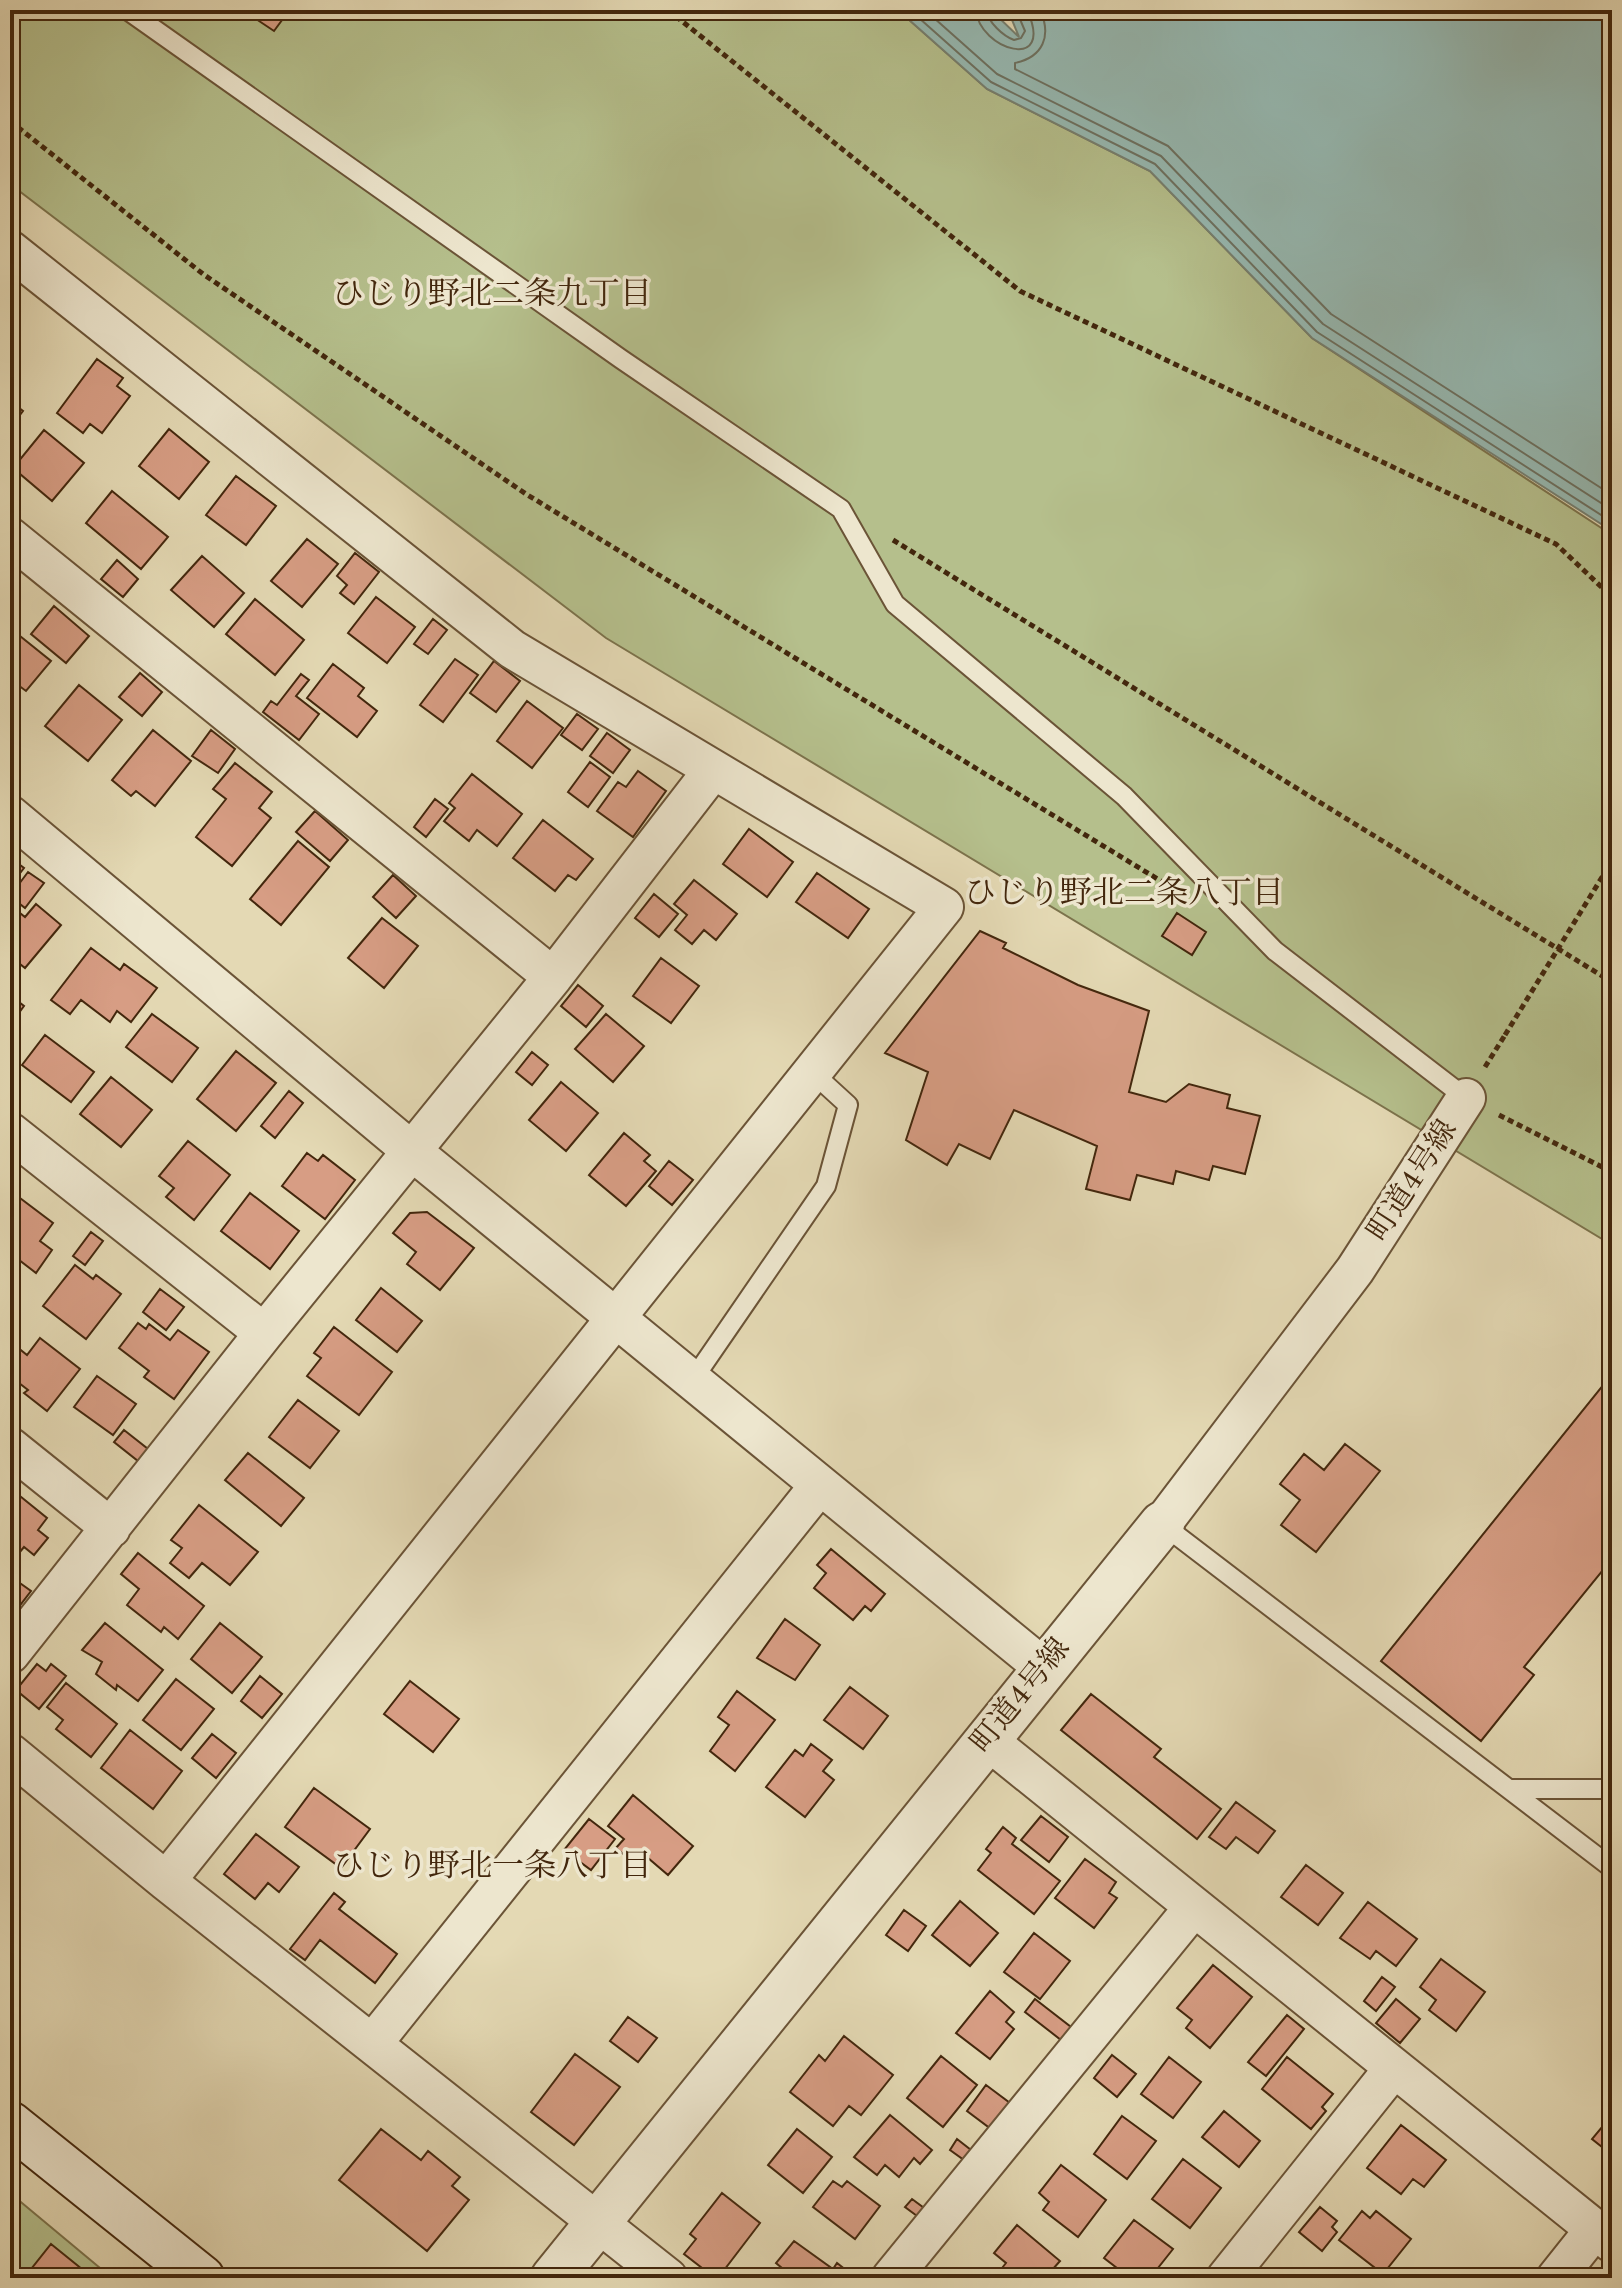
<svg xmlns="http://www.w3.org/2000/svg" width="1622" height="2288" font-family="'Old Standard TT','Noto Serif JP',serif">
<style>
.green{fill:#b5bf8c;stroke:#7c734c;stroke-width:2}
.water{fill:#96b9b2;stroke:#757f70;stroke-width:2}
.lines{fill:none;stroke-linecap:round;stroke-linejoin:round}
.shore{stroke:#6c7060;stroke-width:2}
.building{fill:#d79d84;stroke:#43270d;stroke-width:2}
.service-casing{stroke:#6b5437;stroke-width:22}
.minor-casing{stroke:#6b5437;stroke-width:42}
.tertiary-casing{stroke:#6b5437;stroke-width:48}
.secondary-casing{stroke:#43270d;stroke-width:48}
.path{stroke:#43270d;stroke-width:5;stroke-dasharray:6 4;stroke-linecap:butt}
.service{stroke:#ede6ce;stroke-width:18}
.minor{stroke:#ede6ce;stroke-width:38}
.tertiary{stroke:#ede6ce;stroke-width:44}
.secondary{stroke:#ede6ce;stroke-width:44}
.path-bridge{stroke:#43270d;stroke-width:5;stroke-dasharray:6 4;stroke-linecap:butt}
.labels{text-anchor:middle;dominant-baseline:central;stroke-width:7;stroke-linejoin:round;paint-order:stroke}
.street-label{font-size:30px;fill:#43270d;stroke:#ede6ce}
.neighbourhood-label{font-size:32px;fill:#43270d;stroke:#ede6ce}
</style>
<rect width="100%" height="100%" fill="#e4d9b4"/>
<filter id="stains"><feTurbulence type="fractalNoise" baseFrequency=".0025" numOctaves="4"/><feColorMatrix values="0 0 0 0 .2 0 0 0 0 .09 0 0 0 0 .02 0 0 0 .5 -.17"/></filter>
<radialGradient id="worn" r=".72"><stop offset=".6" stop-color="#630" stop-opacity="0"/><stop offset="1" stop-color="#630" stop-opacity=".3"/></radialGradient>
<path class="green" d="M10,10H898L987,89L1150,171L1312,338L1612,535V1245L606,638L10,184Z
M10,2193L112,2278H10Z"/>
<path class="water" d="M898,10H991L1019,37L1008,10H1612V531L1312,338L1150,171L987,89Z"/>
<g class="lines">
<path class="shore" d="M910,10L991,82L1155,164L1317,332L1612,522
M925,10L997,74L1161,156L1323,324L1612,510
M976,10C979,50 1056,73 1027,10
M986,10C988,22 1003,36 1014,40L1021,38L1025,31L1016,10
M1040,10C1052,36 1043,57 1015,63V69L1168,146L1331,314L1612,495"/>
</g>
<path class="building" d="M249,10H276L285,16L274,31L247,13Z
M97,359L123,378L117,386L130,396L102,433L90,424L83,433L57,413Z
M10,401L23,411L10,428Z
M169,429L209,462L179,499L139,466Z
M44,430L84,463L52,501L13,468Z
M236,476L276,506L246,545L206,515Z
M112,491L168,537L141,569L86,523Z
M307,539L338,564L302,607L271,581Z
M355,553L379,572L354,604L340,593L347,585L337,576Z
M202,556L244,593L214,627L171,590Z
M117,560L138,579L123,597L101,579Z
M376,597L415,627L387,663L348,633Z
M255,599L304,640L275,675L226,634Z
M54,606L89,636L66,663L31,634Z
M433,619L447,630L428,654L414,644Z
M10,628L51,661L26,691L10,679Z
M455,659L478,675L443,722L420,705Z
M494,661L520,681L496,712L470,693Z
M333,664L364,688L358,696L377,711L357,737L307,698Z
M140,673L162,692L142,716L119,697Z
M301,674L309,680L296,696L319,714L299,740L263,712L271,701L277,705Z
M79,685L122,720L88,761L45,726Z
M527,701L563,728L532,768L497,741Z
M577,714L598,729L582,750L561,735Z
M153,730L191,761L155,806L136,791L131,796L112,780Z
M211,730L235,749L218,773L192,756Z
M607,733L630,750L613,773L590,756Z
M590,762L610,777L588,807L568,792Z
M235,763L272,792L259,808L271,818L232,866L196,837L226,799L213,789Z
M638,771L666,791L633,837L597,811L618,782L626,787Z
M472,774L522,814L497,846L477,830L469,841L444,821L455,808L449,803Z
M435,799L448,809L426,837L414,827Z
M315,811L348,840L330,861L296,832Z
M543,820L593,859L576,880L568,875L555,891L513,858Z
M749,829L793,862L767,897L723,864Z
M298,841L329,867L281,925L250,899Z
M12,859L24,868L10,886V861Z
M28,872L44,883L25,908L10,896Z
M817,873L869,909L848,938L796,902Z
M393,875L416,896L396,918L373,897Z
M694,880L737,914L716,940L704,930L692,944L675,930L687,915L674,904Z
M654,894L678,914L659,937L635,918Z
M36,904L61,925L25,968L10,956V905L25,917Z
M1177,913L1206,932L1192,955L1162,936Z
M382,918L418,946L384,988L348,958Z
M980,931L1006,943L1003,948L1078,985L1149,1011L1129,1092L1166,1102L1189,1084L1230,1095L1227,1108L1260,1116L1245,1174L1213,1166L1209,1180L1176,1171L1173,1184L1137,1175L1130,1200L1086,1189L1097,1146L1014,1110L990,1159L959,1144L947,1165L906,1140L928,1072L885,1053Z
M91,948L120,970L124,964L157,988L131,1022L117,1011L110,1022L81,1000L70,1014L51,1000Z
M661,958L699,986L671,1023L633,996Z
M578,985L603,1006L586,1027L561,1006Z
M10,995L24,1006L10,1025Z
M152,1014L198,1048L172,1082L126,1047Z
M606,1014L644,1046L613,1082L575,1049Z
M45,1035L94,1072L71,1102L22,1065Z
M236,1051L276,1083L236,1131L197,1099Z
M532,1052L548,1065L532,1085L516,1072Z
M111,1077L152,1110L121,1147L80,1114Z
M561,1082L598,1113L566,1151L529,1120Z
M289,1091L303,1103L275,1138L261,1126Z
M624,1133L650,1155L644,1161L656,1171L626,1206L589,1175Z
M188,1141L230,1175L194,1220L166,1197L174,1188L159,1176Z
M307,1153L318,1161L323,1155L355,1180L325,1219L282,1186Z
M669,1161L693,1180L672,1205L649,1186Z
M12,1192L53,1223L40,1241L52,1250L36,1273L10,1253V1195Z
M250,1193L299,1231L270,1269L221,1231Z
M427,1212L474,1248L440,1290L407,1264L416,1252L393,1233L410,1213Z
M91,1232L103,1241L85,1265L73,1256Z
M75,1265L93,1279L96,1275L121,1294L86,1339L43,1306Z
M381,1288L422,1321L397,1352L356,1320Z
M160,1289L184,1307L166,1330L143,1312Z
M138,1323L146,1329L149,1324L170,1340L178,1330L209,1352L174,1399L144,1377L149,1371L119,1348Z
M334,1327L392,1372L359,1415L307,1376L321,1358L314,1353Z
M40,1338L80,1369L47,1411L24,1393L28,1390L10,1376V1357L17,1347L27,1355Z
M1612,1374V1539L1604,1549L1612,1555V1559L1524,1667L1534,1675L1481,1741L1381,1661Z
M97,1376L136,1404L113,1435L74,1407Z
M298,1400L339,1431L310,1468L269,1437Z
M124,1430L148,1449L138,1461L114,1442Z
M1345,1444L1380,1471L1316,1552L1281,1525L1300,1500L1280,1484L1304,1454L1324,1470Z
M248,1453L304,1498L281,1526L225,1480Z
M10,1488L47,1518L38,1530L48,1538L34,1555L24,1547L10,1564Z
M199,1505L258,1552L230,1585L202,1563L189,1578L170,1563L182,1548L171,1540Z
M831,1549L885,1594L871,1611L865,1606L853,1620L814,1588L826,1573L817,1565Z
M138,1553L204,1606L178,1639L164,1627L161,1632L127,1605L139,1589L121,1574Z
M10,1576L31,1591L21,1604L10,1596Z
M785,1619L820,1645L795,1680L757,1658Z
M105,1623L163,1670L138,1701L117,1685L116,1690L96,1674L102,1662L82,1650Z
M220,1623L262,1657L232,1693L191,1659Z
M37,1664L46,1671L51,1664L66,1676L39,1709L16,1690Z
M260,1676L282,1694L262,1718L241,1701Z
M176,1679L214,1709L181,1750L143,1720Z
M410,1681L459,1719L433,1752L384,1714Z
M66,1683L117,1724L91,1757L56,1729L63,1720L47,1707Z
M850,1687L888,1716L863,1749L824,1720Z
M737,1691L775,1720L735,1771L710,1751L729,1725L718,1717Z
M1091,1694L1161,1749L1154,1757L1221,1809L1197,1839L1061,1730Z
M130,1730L182,1771L153,1809L101,1768Z
M212,1734L236,1753L216,1778L192,1758Z
M811,1744L832,1760L823,1771L834,1780L805,1817L766,1787L795,1750L803,1756Z
M314,1788L370,1829L341,1868L285,1827Z
M633,1795L693,1846L668,1875L648,1858L640,1868L616,1848L624,1839L608,1826Z
M1236,1802L1275,1831L1258,1853L1236,1837L1226,1849L1209,1837Z
M1041,1816L1068,1837L1049,1862L1021,1840Z
M589,1819L615,1839L591,1870L564,1850Z
M1003,1827L1016,1838L1012,1844L1060,1881L1034,1914L978,1870L991,1853L986,1849Z
M256,1834L299,1867L279,1892L268,1883L255,1899L224,1874Z
M1085,1859L1116,1882L1109,1893L1117,1898L1094,1928L1055,1898Z
M1306,1865L1343,1893L1318,1925L1281,1897Z
M334,1893L345,1902L339,1909L397,1954L375,1983L320,1940L305,1960L290,1949Z
M960,1901L998,1933L970,1966L932,1935Z
M1368,1902L1417,1939L1396,1966L1376,1951L1370,1959L1340,1938Z
M904,1910L926,1926L908,1951L886,1935Z
M1034,1933L1070,1961L1040,1999L1004,1972Z
M1441,1959L1485,1992L1456,2031L1429,2010L1436,2000L1420,1987Z
M1213,1965L1252,1997L1210,2048L1186,2028L1192,2020L1177,2008Z
M1382,1977L1395,1987L1376,2011L1364,2001Z
M990,1991L1014,2012L1006,2022L1014,2029L990,2059L956,2033Z
M1035,1999L1071,2027L1061,2040L1025,2012Z
M1396,1999L1420,2019L1400,2043L1376,2023Z
M1287,2015L1304,2029L1266,2076L1248,2062Z
M628,2017L657,2038L638,2062L610,2041Z
M844,2036L893,2075L861,2115L849,2106L833,2126L790,2092L819,2055L825,2061Z
M575,2054L620,2087L574,2145L531,2112Z
M1112,2055L1136,2074L1117,2097L1094,2078Z
M941,2056L977,2085L943,2127L907,2098Z
M1169,2057L1201,2082L1173,2118L1141,2094Z
M1287,2057L1333,2094L1322,2107L1326,2111L1311,2129L1262,2089Z
M986,2085L1010,2103L991,2129L967,2111Z
M1224,2111L1260,2141L1239,2167L1202,2137Z
M890,2115L932,2150L920,2164L914,2158L899,2177L885,2165L877,2175L854,2157Z
M1612,2115V2155L1592,2139Z
M1122,2116L1156,2141L1127,2179L1094,2154Z
M1401,2125L1446,2160L1424,2187L1413,2179L1401,2194L1367,2168Z
M381,2129L421,2160L428,2151L460,2177L452,2186L469,2200L427,2251L339,2180Z
M797,2129L832,2157L803,2193L768,2165Z
M957,2139L971,2150L964,2160L950,2150Z
M1183,2159L1221,2188L1190,2228L1152,2199Z
M1061,2165L1106,2200L1078,2237L1043,2210L1049,2202L1039,2193Z
M833,2181L842,2187L847,2181L880,2206L855,2239L813,2207Z
M722,2193L760,2223L718,2278H715L684,2254L696,2239L690,2234Z
M912,2199L924,2208L917,2216L905,2207Z
M1320,2207L1337,2221L1332,2227L1337,2232L1322,2251L1299,2232Z
M1362,2211L1370,2218L1376,2211L1411,2239L1383,2274L1339,2240Z
M1134,2220L1173,2249L1150,2278H1130L1104,2258Z
M1017,2225L1060,2261L1045,2278H1004L998,2273L1006,2263L994,2253Z
M794,2241L833,2269L837,2263L856,2278H794L776,2263Z
M51,2244L93,2278H24Z
M1326,2269L1337,2278H1319Z"/>
<g class="lines">
<defs>
<path id="service" d="M130,12L621,359L841,509L895,604L1124,796L1275,951L1466,1098
M692,1381L826,1186L848,1105L813,1073
M1162,1524L1612,1868
M1511,1789H1612"/>
<path id="minor" d="M10,250L512,649L944,907L166,1881
M10,537L553,977
M10,815L413,1152L1044,1668
M10,1132L264,1333
M10,1447L111,1528
M1162,1524L1355,1270L1466,1098
M10,1654L264,1333L553,977L713,770
M986,1739L1612,2243
M10,1753L166,1881L668,2278
M373,2043L819,1486
M891,2278L1194,1907
M1226,2278L1394,2068
M1556,2278L1595,2229"/>
<path id="tertiary" d="M553,2278L1162,1524"/>
<path id="secondary" d="M10,2124L202,2278"/>
</defs>
<use href="#service" class="service-casing"/>
<use href="#minor" class="minor-casing"/>
<use href="#tertiary" class="tertiary-casing"/>
<use href="#secondary" class="secondary-casing"/>
<path class="path" d="M668,10L1020,291L1556,544L1612,597
M10,121L203,274L526,494L1169,886
M893,540L1612,982
M1485,1067L1505,1035
M1499,1115L1612,1172"/>
<use href="#service" class="service"/>
<use href="#minor" class="minor"/>
<use href="#tertiary" class="tertiary"/>
<use href="#secondary" class="secondary"/>
<path class="path-bridge" d="M1505,1035L1612,861"/>
</g>
<g class="labels">
<g class="street-label">
<text transform="translate(1413 1181) rotate(-57)">町道4号線</text>
<text transform="translate(1021 1696) rotate(-51)">町道4号線</text>
</g>
<g class="neighbourhood-label">
<text x="492" y="296">ひじり野北二条九丁目</text>
<text x="1124" y="895">ひじり野北二条八丁目</text>
<text x="492" y="1868">ひじり野北一条八丁目</text>
</g>
</g>
<rect width="1622" height="2288" fill="none" stroke="#e4d9b4" stroke-width="40"/>
<rect x="12" y="12" width="1598" height="2264" fill="none" stroke="#43270d" stroke-width="4"/>
<rect x="20" y="20" width="1582" height="2248" fill="none" stroke="#43270d" stroke-width="2"/>
<rect width="100%" height="100%" filter="url(#stains)"/>
<rect width="100%" height="100%" fill="url(#worn)"/>
</svg>
